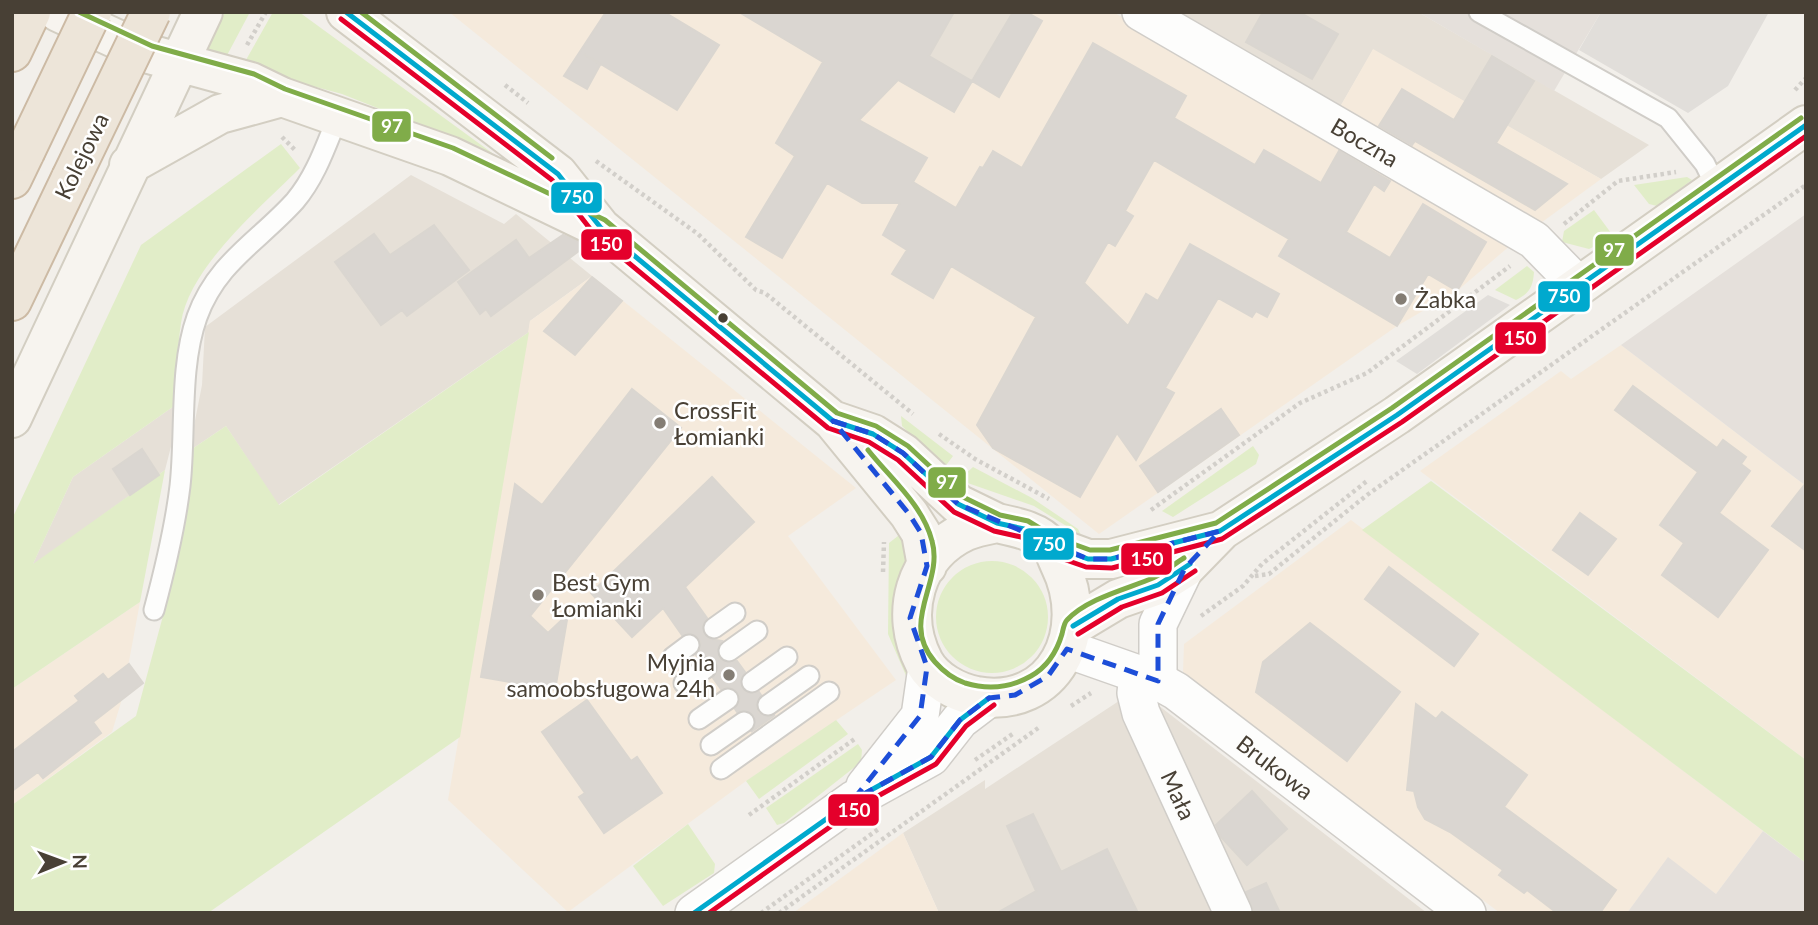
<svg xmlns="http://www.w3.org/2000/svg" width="1818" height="925" font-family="Lato,sans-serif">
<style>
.residential{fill:#e6e0d7}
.commercial{fill:#f5eadc}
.industrial{fill:#e5e0db}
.green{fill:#e1edc8}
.parking{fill:#e1deda}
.building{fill:#dad6d1;stroke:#dad6d0;stroke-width:2}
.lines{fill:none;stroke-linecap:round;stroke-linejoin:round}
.lane-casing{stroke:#d0cdc8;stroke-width:23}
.street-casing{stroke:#d0cdc8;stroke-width:40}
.secondary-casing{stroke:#d3cec2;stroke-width:42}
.highway-casing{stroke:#ccbaa4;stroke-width:42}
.path{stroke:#d2cfca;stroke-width:4.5;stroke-dasharray:3.5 3.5;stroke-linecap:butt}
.lane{stroke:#fdfdfc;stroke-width:19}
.street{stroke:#fdfdfc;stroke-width:37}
.secondary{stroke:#f7f4ef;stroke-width:38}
.highway{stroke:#ede5d9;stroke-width:38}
.highway-bridge-casing{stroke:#ccbaa4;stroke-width:42;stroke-linecap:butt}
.highway-bridge{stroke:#ede5d9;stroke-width:38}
.bus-1-casing{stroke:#fff;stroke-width:10}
.bus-2-casing{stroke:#fff;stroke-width:10}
.bus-3-casing{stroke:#fff;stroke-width:10}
.bus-1{stroke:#00a9ce;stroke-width:5}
.bus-2{stroke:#e4002b;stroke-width:5}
.bus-3{stroke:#80ac49;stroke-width:5}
.marked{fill:none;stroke:#1d4ed8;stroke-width:5;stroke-dasharray:14 9;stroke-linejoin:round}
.poi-dot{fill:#847d74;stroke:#fff;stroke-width:2.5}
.bus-dot{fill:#484035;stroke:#fff;stroke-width:2.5}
.labels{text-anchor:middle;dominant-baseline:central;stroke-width:5;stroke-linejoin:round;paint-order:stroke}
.street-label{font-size:23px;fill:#484035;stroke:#fff}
.poi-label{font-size:23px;fill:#484035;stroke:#fff;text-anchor:start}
.line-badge{stroke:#fff;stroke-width:2.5}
.badge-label{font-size:19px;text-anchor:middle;font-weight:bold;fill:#fff}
</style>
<rect width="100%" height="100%" fill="#f2efea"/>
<path class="residential" d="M854,12H1013L972,81Z
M1159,12H1418L1649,145L1601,179L1373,50L1336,114Z
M411,175L504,224L516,214L592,276L530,321L529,332L278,505L226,426L189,451L202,385L205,327Z
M177,404L175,431L165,470L32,566L73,477Z
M1122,699L1221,913H939L903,833L985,780V789Z
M1154,702L1427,913H1240Z"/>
<path class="commercial" d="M449,12H854L971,81L1013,12H1113L1512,244L1457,291L1397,326L1099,534Z
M1373,49L1601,179L1534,228L1336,114Z
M592,276L856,488L788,536L896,680L746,781L568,912L448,800L530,321Z
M1621,345L1806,486V760L1420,471L1561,371L1571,379Z
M1351,520L1763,831L1716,894L1668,858L1627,913H1500L1183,672L1184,644Z
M140,602L122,699L112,732L12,805V689Z
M903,833L939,913H793Z"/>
<path class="industrial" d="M1418,12H1601L1554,91Z
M1806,214V486L1621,345Z
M1763,831L1806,863V913H1627L1668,857L1716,894Z"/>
<path class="green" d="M225,12H250L224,61L206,53Z
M273,12H299L514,169L423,126L342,94L242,67Z
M281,144L300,168C261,207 189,267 181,323C177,349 178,377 177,404L73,477L33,564L165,470L140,602L12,689V519L141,245Z
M1687,177L1692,180L1657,206L1649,204L1634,185Z
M1594,210L1614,237L1589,249L1562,242L1564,231Z
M1527,266L1534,272C1533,287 1529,294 1516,300L1495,290Z
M529,332L460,737L208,913H12V805L136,716L174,575L189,451L226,426L279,505Z
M901,416L953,456L944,468L902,426Z
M1253,446L1259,455L1256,464L1173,517L1162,511Z
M973,467L1032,498L1078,529L1081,535L1034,506L959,480Z
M1431,481L1806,760V863L1362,530Z
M903,532C917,559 895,586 893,613C892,635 911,657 907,678L888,634L889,543Z
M936 617a56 56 0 1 1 112 0a56 56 0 1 1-112 0Z
M836,720L848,734L759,799L746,781Z
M858,744L862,750L861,762L784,823L777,825L766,808Z
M688,824L715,864L714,873L663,906L633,866Z"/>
<path class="parking" d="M1601,12H1769L1728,86L1688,113L1579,50Z
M1488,295L1510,305L1417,374L1396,361Z"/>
<path class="building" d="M606,12H664L719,45L677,110L584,54L600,65L587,89L564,76Z
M739,12H954L929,56L972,81L954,112L898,80L859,120L927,158L913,182L956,208L980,167L983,168L993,151L1022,168L1093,43L1186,96L1174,118L1255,165L1264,150L1321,183L1339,151L1390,181L1384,191L1374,184L1346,232L1390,258L1423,204L1486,242L1457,291L1428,274L1397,326L1279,256L1289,239L1154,160L1125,211L1133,216L1115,246L1108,242L1084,283L1128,326L1146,294L1158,301L1190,244L1279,294L1267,317L1256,311L1252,317L1218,298L1165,388L1174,393L1136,460L1117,433L1080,497L993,448L977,425L1036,317L951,266L933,298L892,274L907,250L883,235L900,203H862L827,183L782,258L746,237L795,156L776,143L823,62Z
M1013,12H1026L1042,21L999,97L972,81Z
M1263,12H1299L1338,34L1312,79L1246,42Z
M1492,56L1534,81L1496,143L1567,184L1535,210L1415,141L1412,145L1379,126L1402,89L1454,120Z
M434,225L469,270L407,316L402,310L381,325L335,262L374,234L390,255Z
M563,235L587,245L491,316L486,309L480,314L458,282L516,240L529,258Z
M592,277L622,301L575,355L544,331Z
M1633,386L1717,448L1723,440L1746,457L1741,464L1750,471L1719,513L1768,550L1718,617L1662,575L1684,543L1660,525L1698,472L1615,410Z
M632,389L681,428L530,616L548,633L568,614L555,690L481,677L515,484L542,505Z
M1221,409L1239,435L1158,492L1140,466Z
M142,449L159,475L130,495L113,469Z
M712,477L754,522L685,587L707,618L703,624L704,635L710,639L722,641L718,647L719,658L725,662L737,661L745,672L741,678L742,689L748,693L759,692L761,695L756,705L758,713L768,717L775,715L751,732L755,727L754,716L749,711L737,712L735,709L740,699L738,692L728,687L721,689L713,678L718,668L716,661L706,656L699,658L696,655L701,644L698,637L688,633L682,635L663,608L632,637L591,593Z
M1806,483V492L1805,550L1772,526Z
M1580,513L1616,539L1588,575L1553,550Z
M1389,567L1478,634L1454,666L1365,599Z
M1310,623L1400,692L1347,761L1256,692L1263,662Z
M129,664L143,683L93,722L101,733L43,778L38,772L12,791V752L79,701L75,696L103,674L108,680Z
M587,700L631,761L637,757L662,793L604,833L579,797L585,793L542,732Z
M1416,704L1436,719L1442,712L1527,775L1504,807L1616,890L1600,913H1557L1527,890L1524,893L1499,875L1503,870L1450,832L1425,819L1418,807L1414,791L1407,790Z
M1252,791L1287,829L1247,865L1221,837L1216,825Z
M1033,814L1061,872L1107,849L1138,913H997L1036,891L1007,826Z
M1266,883L1280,913H1254L1246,892Z"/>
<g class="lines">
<defs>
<path id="lane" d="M1479,12L1668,118L1705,164L1717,189
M154,610C165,569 175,528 180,486C186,433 179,367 197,317C217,262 258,242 295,201C316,176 326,145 338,116
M714,628L735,613
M729,651L757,631
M673,657L689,645
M752,682L787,657
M684,683L706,668
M768,705L809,676
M699,719L728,699
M711,745L744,722
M721,769L829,692"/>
<g id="street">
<path id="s1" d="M1141,12L1534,240L1579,286"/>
<path id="s2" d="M1067,649L1158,681L1176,691L1467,913"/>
<path id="s3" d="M1138,674L1136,693L1141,713L1233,913"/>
<path d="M1158,681V624L1185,568"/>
<path d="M865,786L920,716L927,667"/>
<path d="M694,913L853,800L931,757L960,720L989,698"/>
</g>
<path id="secondary" d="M58,12L149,54L251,82L282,97L450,156L589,223
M346,12L558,174L601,228L833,421L909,514L921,533L927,566
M129,165L220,114L282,97
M12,418L203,12
M835,421L873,434L903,453L958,504L997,523
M997,523C1015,527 1038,531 1050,546C1055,551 1057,559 1060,565C1092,630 1056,710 976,696C956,692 934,680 924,662C899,614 914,555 966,531C976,527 987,525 997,523Z
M1050,545L1088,559H1111L1220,531
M1073,626L1118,599L1158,585L1185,568L1222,530L1397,415L1806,125"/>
<path id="highway" d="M12,52L31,12
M12,179L25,152
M12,301L71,178"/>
</defs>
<use href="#lane" class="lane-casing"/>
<use href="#street" class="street-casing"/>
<use href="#secondary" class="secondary-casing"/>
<use href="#highway" class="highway-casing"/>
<path class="path" d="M247,45L266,12
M505,85L528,103
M1795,90L1806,78
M282,137L296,151
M596,161L698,234L756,290L765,293L913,414
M1564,224L1618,181L1676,172
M939,434L975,459L1049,499
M1151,510L1300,403L1367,373L1510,266
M883,572L884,542
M1255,576L1269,574L1367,495L1806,185
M1201,616L1243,586L1262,564L1367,481
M1071,706L1091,693
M975,760L1014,733
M749,815L856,738
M761,913L880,828
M779,913L1041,726"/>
<use href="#lane" class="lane"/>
<use href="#street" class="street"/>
<use href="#secondary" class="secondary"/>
<use href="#highway" class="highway"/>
<defs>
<path id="highway-bridge" d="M25,152L92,12
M71,178L151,12"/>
</defs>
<use href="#highway-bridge" class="highway-bridge-casing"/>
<use href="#highway-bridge" class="highway-bridge"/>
<defs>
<path id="bus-1" d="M346,12L558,174L601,228L833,421L873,434L903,453L958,504L997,523L1024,529L1050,545L1088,559H1111L1220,531L1397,415L1806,125
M1073,626L1118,599L1158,585L1190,564
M694,913L853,800L931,757L960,720L989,698"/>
<path id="bus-2" d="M341,19L552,180L595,235L828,428L869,442L898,460L954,512L994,531L1021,537L1046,553L1086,567L1112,568L1222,539L1402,422L1806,136
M1078,634L1122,607L1162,593L1195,571
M709,913L858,807L936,764L966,726L994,705"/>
<path id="bus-3" d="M79,12L152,46L254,74L285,89L453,148L605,220L837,413L876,426L908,446L963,497L1000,515L1028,521L1054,537L1090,550H1110L1216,523L1392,408L1801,118
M361,12L552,158
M868,450C890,478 923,505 932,541C944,583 899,621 935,662C943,671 953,679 965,683C988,690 1010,688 1031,676C1047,667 1057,651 1062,634C1063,630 1064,623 1067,620C1088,598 1127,589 1153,578C1164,573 1174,564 1184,558"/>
</defs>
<use href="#bus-1" class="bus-1-casing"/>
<use href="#bus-2" class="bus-2-casing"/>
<use href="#bus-3" class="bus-3-casing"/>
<use href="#bus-1" class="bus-1"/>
<use href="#bus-2" class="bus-2"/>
<use href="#bus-3" class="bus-3"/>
</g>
<path class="marked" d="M833,421L873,434L903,453L958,504L1088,559H1111L1220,531L1185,568L1158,624V681L1067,649L1048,676L1015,695L989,698L960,720L931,757L853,800L920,716L927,667L910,618L927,566L921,533L909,514Z"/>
<g class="poi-dot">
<circle cx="1401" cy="299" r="7"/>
<circle cx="660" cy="423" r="7"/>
<circle cx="538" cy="595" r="7"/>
<circle cx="729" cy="675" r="7"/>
</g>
<circle class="bus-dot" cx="723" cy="318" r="6"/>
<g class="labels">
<g class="street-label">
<text stroke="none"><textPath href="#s1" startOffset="259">Boczna</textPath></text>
<text transform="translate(81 156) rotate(-64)">Kolejowa</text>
<text stroke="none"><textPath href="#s2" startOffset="242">Brukowa</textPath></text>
<text stroke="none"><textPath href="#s3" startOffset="130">Mała</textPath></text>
</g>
<g class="poi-label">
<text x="1415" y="299">Żabka</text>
<text x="674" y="410">CrossFit<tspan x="674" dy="26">Łomianki</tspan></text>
<text x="552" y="582">Best Gym<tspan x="552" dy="26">Łomianki</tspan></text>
<text x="715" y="662" text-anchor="end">Myjnia<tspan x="715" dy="26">samoobsługowa 24h</tspan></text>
</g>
</g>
<g class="line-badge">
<rect x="371" y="110" width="41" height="33" rx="7" fill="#80ac49"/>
<rect x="550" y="181" width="53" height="33" rx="7" fill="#00a9ce"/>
<rect x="580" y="228" width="53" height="33" rx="7" fill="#e4002b"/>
<rect x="1594" y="233" width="41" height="34" rx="7" fill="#80ac49"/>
<rect x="1537" y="280" width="54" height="33" rx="7" fill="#00a9ce"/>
<rect x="1494" y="321" width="53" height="34" rx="7" fill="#e4002b"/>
<rect x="927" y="466" width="40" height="33" rx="7" fill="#80ac49"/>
<rect x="1022" y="527" width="53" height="34" rx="7" fill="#00a9ce"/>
<rect x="1120" y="542" width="53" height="34" rx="7" fill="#e4002b"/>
<rect x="827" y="793" width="53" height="34" rx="7" fill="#e4002b"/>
</g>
<g class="badge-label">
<text x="392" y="133">97</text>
<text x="577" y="204">750</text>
<text x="606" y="251">150</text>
<text x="1614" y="257">97</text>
<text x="1564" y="303">750</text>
<text x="1520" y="345">150</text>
<text x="947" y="489">97</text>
<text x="1049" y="551">750</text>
<text x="1147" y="566">150</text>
<text x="854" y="817">150</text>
</g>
<rect width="1818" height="925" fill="none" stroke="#484035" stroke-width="28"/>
<g transform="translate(63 862) rotate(89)" stroke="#ffffff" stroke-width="5" paint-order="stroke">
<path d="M0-5L12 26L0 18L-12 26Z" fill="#484035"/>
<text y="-10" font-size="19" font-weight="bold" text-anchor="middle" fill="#484035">N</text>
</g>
</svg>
